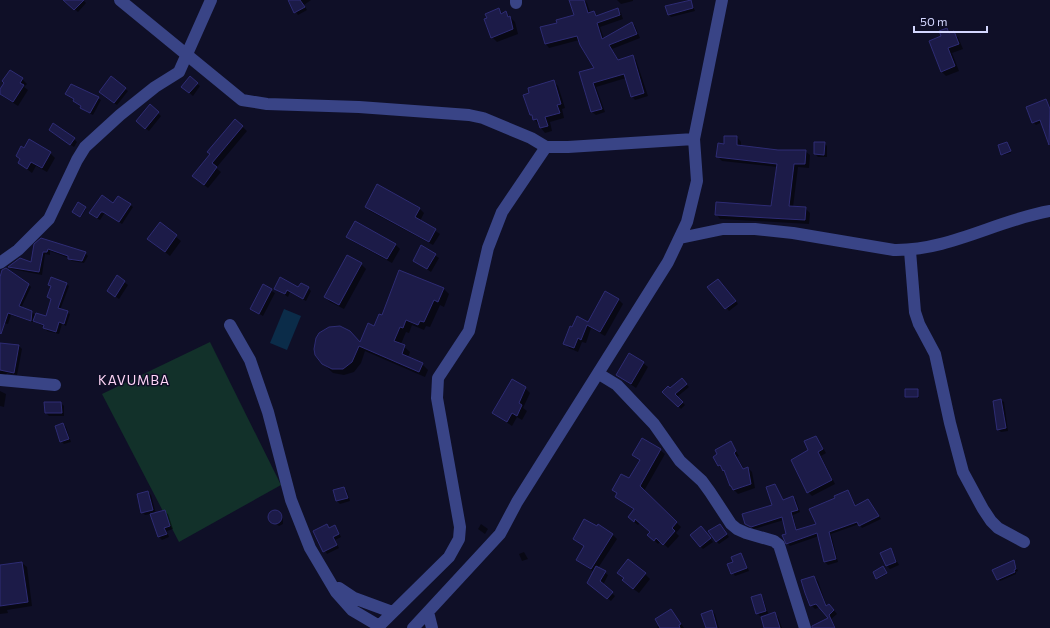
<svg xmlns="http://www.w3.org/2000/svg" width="1050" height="628" font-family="Commissioner,sans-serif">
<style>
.green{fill:#12312a}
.water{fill:#0b2c49}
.shadow{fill:#0007}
.building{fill:#1c1b48;stroke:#2e2c74}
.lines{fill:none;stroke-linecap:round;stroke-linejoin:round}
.minor{stroke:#394486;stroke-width:12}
.labels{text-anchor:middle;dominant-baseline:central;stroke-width:3;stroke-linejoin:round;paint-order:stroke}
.quarter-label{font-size:13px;letter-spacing:1px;fill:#ffd6f7;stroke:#0f0f27}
</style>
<rect width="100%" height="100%" fill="#0f0f27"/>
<path class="green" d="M210,342L281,485L179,542L102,394Z"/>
<path class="water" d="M284,309L301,316L287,350L270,343Z"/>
<path class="shadow" d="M64,0H83L86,3L78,12Z
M287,0H311L304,5L307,10L298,15Z
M570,0H584L587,3L590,13L594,12L598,16L617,10L621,13L623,19L600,27L604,39L632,23L635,26L640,38L612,49L619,61L633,57L636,60L648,96L635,100L632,96L626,78L596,87L605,112L596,115L592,112L581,73L595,68L579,40L549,48L546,44L558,23L575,15Z
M617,0H633V1L621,4Z
M690,0L695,11L671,17L669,15L666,7Z
M498,9L503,14L506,13L515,22L518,34L497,42L492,37L488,18Z
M947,29L958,37L963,49L952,53L959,71L946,76L941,71Z
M22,79L27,84L24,87L28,90L18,106L4,97L0,91L5,83Z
M553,81L558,86L565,108L562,109L564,118L550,122L552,131L545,133L531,115Z
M197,84L200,86L193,96L186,90Z
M71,85L101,100L93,115L84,110L74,101L75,100L67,94Z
M125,89L128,91L117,105L103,95Z
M1046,100L1050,107L1049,136L1042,122L1036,125L1033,122Z
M150,106L161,116L149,131L140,124Z
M235,120L247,131L216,168L221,172L208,188L198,180L211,154Z
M53,133L74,139L77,142L74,147Z
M737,137L741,142V147L778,151H805L810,155L809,168L798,167L793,207L805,208L810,213L809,224L720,219L716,214L772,207L777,167L722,161L718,157L725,145Z
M824,143L827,146V157H818L815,154Z
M1007,143L1011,153L1003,155L1002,154Z
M50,153L55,158L47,172L36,166L32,173L19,163Z
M378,185L420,209L424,213L420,221L440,234L433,245L370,211L366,206Z
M114,204L130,205L133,207L122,224L107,214H104L100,220L93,216Z
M85,207L86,209L81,217L75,213Z
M160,224L181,241L170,256L149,239Z
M348,237L395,244L400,249L392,263L352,241Z
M35,245L85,253L88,256L84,263L72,261L69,258L50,251V255L45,254L42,275L12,269L9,267L32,264Z
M422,247L439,258L431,272L414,260Z
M361,264L366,269L344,309L330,302L325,297Z
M117,277L128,285L119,299L108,291Z
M0,280L28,284L31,287L21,308L32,312L36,316L47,318L51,299L49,297L52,287L49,284H66L69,286L60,310L70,314L66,326L62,324L59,334L47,331L45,327L33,321V322L11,315L8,324L0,322Z
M721,283L738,304L729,311L709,287Z
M263,286L275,293L263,316L251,309Z
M275,288H308L311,291L306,301L290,292L288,297Z
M443,288L449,294L444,307L440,305L430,327L426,326L424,330L412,325L409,333L406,332L401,344L410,352L408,357L422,364L428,370L425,377L365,351L361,363L354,372L344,375L333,373L319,360L360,343L382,316Z
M618,299L623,304L605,336L591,328L586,343L582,342L578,352L569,348L565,344L572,328L589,323Z
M1,344L19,346L22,349L17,375L7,373L6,375L0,376Z
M643,363L648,367L636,388L617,375Z
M682,380L689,387L677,397L685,405L681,409L664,392L670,390Z
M525,388L530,393L523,408L527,411L522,420L517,417L512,426L493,413Z
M917,390L919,398L906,397Z
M0,391L6,394L4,407L0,406Z
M1001,400L1004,402L1008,431L1001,432L998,429Z
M45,403H61L64,406V416H49L46,413Z
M63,424L66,427L71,442L64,444L61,441Z
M816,437L826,453L821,456L835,484L812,496L808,492L810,450Z
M730,442L739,456L737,457L744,469L748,468L752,472L755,488L738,494L730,486L726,473L719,466L714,457Z
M660,450L665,454L644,491L681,527L676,533L679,536L668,548L661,541L658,544L649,535L651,532L640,523L638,525L633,521L635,510L616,497L630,480L640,461L633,455Z
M775,485L784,501L793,497L796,500L800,512L793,515L797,531L817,525L836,499L848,491L856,506L868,501L881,519L862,528L859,524L831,534L838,562L828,565L825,562L819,536L790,546L787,543V534L784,520L754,529L746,524L774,506Z
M344,488L347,491L350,501L340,504L337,501L334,491Z
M148,492L151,495L156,514L164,511L168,514L173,529L167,531L169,537L162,540L159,537L151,514L145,515L142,512Z
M274,511L283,516V524L279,526L270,519V514Z
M481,524L488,529L485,534L478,529Z
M327,525L330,528L335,526L341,537L335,540L339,548L327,554L314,532Z
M722,528L729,537L719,544L716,541Z
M704,531L713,542L703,549L700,546Z
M612,534L617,539L598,568L608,575L603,585L615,596L611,601L592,585L594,572L577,560L585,547L574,539Z
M891,550L899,565L890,569L887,566Z
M524,552L528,559L522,561L519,554Z
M741,554L749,571L735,576L728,565L734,562Z
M1014,561L1018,571L1016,572V574L1000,581L998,579Z
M22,563L27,567L32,606L7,610L8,613L0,614V568Z
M884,569L887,574L878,579L877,578Z
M645,574L650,579L639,593L628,585Z
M814,577L818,581L827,607L832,608L837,614L831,619L836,628H818L829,618L820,607L815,609L811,605Z
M760,595L763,598L769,616L774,614L778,617L782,628H766L767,614L760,616L757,613Z
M671,610L684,628H658L657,627Z
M712,611L715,614L719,628H707Z"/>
<path class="building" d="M63,0H84L74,10Z
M288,0H300L305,7L294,13Z
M569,0H584L588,13L594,11L596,16L618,8L620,15L597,23L602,39L632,22L637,34L609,45L618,60L633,55L644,93L631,97L624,74L593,83L602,109L591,112L579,72L594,68L580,45L577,36L545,44L540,27L557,23L556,20L574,15Z
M691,0L693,8L668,15L665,6Z
M499,8L501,14L506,11L508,17L510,16L513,29L491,38L484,19L487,18L485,14Z
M947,28L949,33L954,31L959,44L948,48L955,66L941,72L929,41L941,36L939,31Z
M10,70L23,78L20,83L24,85L13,102L0,94V89L4,83L2,81Z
M111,76L126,88L114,103L99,92Z
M190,76L198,83L189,93L181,87Z
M554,80L561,104L557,105L560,113L545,117L548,126L540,128L537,119L533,120L532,115H530L523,95L529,93L528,88Z
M71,84L99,97L90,113L80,108L81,106L73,101L74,99L65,94Z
M1046,99L1050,109L1049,145L1040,120L1032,123L1026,107Z
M150,104L159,112L145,129L136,121Z
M235,119L243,126L212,163L217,167L204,185L192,176L210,154L207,152Z
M53,123L75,138L70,145L49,130Z
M724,136H737V145L778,150H806L805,164H794L789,206L806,207L805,220L715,215L716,202L771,206L777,164L716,157L718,143L724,144Z
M29,139L51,152L42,168L31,162L27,169L18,163L20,159L16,156L21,146L24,148Z
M814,142H825L824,155L814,154Z
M1007,142L1011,151L1001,155L998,145Z
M377,184L420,208L415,217L436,229L429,242L365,207Z
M102,195L113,203L118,196L131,204L119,222L103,212H101L97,218L89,213Z
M78,202L86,207L80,217L72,212Z
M355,221L396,244L387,259L346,237Z
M160,222L177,235L165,252L147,239Z
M41,238L86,252L82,261L68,259V256L48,249L47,252H43L39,272L8,267L20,258L31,262L34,244Z
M421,245L436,254L427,269L413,261Z
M347,255L362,263L339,305L324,297Z
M6,268L29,284L19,306L32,311L31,321L8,313L1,334L0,333V277L2,270Z
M399,270L444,288L438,302L434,300L424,322L420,321L418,325L406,320L403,328L400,327L394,341L405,345L402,354L423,363L419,372L359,346L352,362L343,369H332L322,364L315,355L314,349L316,338L319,333L329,327L340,326L350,331L360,342L368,323L374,326L379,314L382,315Z
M117,275L125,281L115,297L107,291Z
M51,277L67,283L58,308L68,311L64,324L59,322L56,332L43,328L44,325L33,321L36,313L46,316L51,299L47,297L51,286L48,285Z
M280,277L298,287L301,283L309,287L303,299L287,290L285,294L274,289Z
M718,279L736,301L725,309L707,287Z
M263,284L272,289L259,314L250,309Z
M605,291L619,299L600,332L587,325L581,340L578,338L574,348L563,344L570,326L572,327L577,316L588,322Z
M0,343L19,345L14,373L0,370Z
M629,353L644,362L631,384L616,375Z
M682,378L687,384L675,394L683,402L678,407L662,392L668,386L670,388Z
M512,379L526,387L519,403L522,405L517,416L512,413L507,422L492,413Z
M905,389H918V397H905Z
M1001,399L1006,428L997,430L993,401Z
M44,402H61L62,413H45Z
M63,423L69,439L60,442L55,426Z
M816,436L823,449L818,452L832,480L807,493L791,460L808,450L804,441Z
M642,438L661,449L640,486L677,522L672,528L675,531L663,545L656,538L654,541L647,535L650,532L635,519L634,522L628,517L634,509L615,497L617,493L612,490L621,474L629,478L640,460L632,455Z
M731,441L736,451L734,453L743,469L748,467L751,484L733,490L731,486H730L724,470L723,471L720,465L718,466L713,457L717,454L715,450Z
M775,484L783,500L793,496L798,510L791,512L796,530L816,524L809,509L835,498L834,496L848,490L855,506L868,499L879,516L859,526L857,522L829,532L836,559L824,562L817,533L786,544L782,535L786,534L782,517L751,527L745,524L742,514L772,505L766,487Z
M344,487L348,498L336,501L333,490Z
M148,491L153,510L141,513L137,494Z
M165,510L170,526L164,528L167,534L158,537L150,514Z
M268 517a7 7 0 1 1 14 0a7 7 0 1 1-14 0Z
M584,519L597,526L598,524L613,534L591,569L576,560L584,546L573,539Z
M327,524L329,528L335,525L339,534L333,537L337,545L323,552L313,531Z
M720,524L727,534L716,542L708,531Z
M701,526L711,538L700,547L690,535Z
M891,548L896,562L886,566L880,553Z
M741,553L747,568L731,574L727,564L733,562L731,557Z
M628,559L646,573L633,589L622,580L624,578L617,573Z
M1014,560L1016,569L1014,570L1015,572L997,580L992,570Z
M22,562L28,602L0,606V565Z
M596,566L606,571L600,581L613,592L607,599L587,583Z
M883,566L887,573L876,579L873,572Z
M814,576L826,606L829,604L834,610L829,615L835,628H812V626L828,618L816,604L810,606L805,593L801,580Z
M761,594L766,611L756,614L751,597Z
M671,609L681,624L679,625L680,628H660L655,619Z
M712,610L717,628H706L701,614Z
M775,612L780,628H764L761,617Z"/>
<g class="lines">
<path class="minor" d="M120,0L242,100L267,104L359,107L469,115L483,118L531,138L546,147H568L694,139
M516,3V0
M680,238L723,229H755L793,233L894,250C949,251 997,220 1050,211
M910,251L915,312L919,324L935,354L950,423L963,472L983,509L991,521L998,528L1024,542
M0,263L18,250L49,219L77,160L85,147L120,115L155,87L179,72L211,0
M230,325L250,360L268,412L291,500L310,548L336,592L352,610L379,626
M599,374L617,385L654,424L680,461L702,481L710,492L731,524L737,529L746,533L774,541L779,545L805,628
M0,380L55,385
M339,588L354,598L392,612
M428,612L432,628
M377,628L449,557L459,539L460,527L437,398L438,378L469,331L488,248L502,212L546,147
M413,628L500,534L517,502L668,262L687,222L697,181L694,139L722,0"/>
</g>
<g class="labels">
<g class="quarter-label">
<text x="134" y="380">KAVUMBA</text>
</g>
</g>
<path d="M914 26v6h73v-6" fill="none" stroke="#d4d7ff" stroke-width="2"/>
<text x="920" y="26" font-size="12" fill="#d4d7ff" stroke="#0f0f27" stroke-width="3" paint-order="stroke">50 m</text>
</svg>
